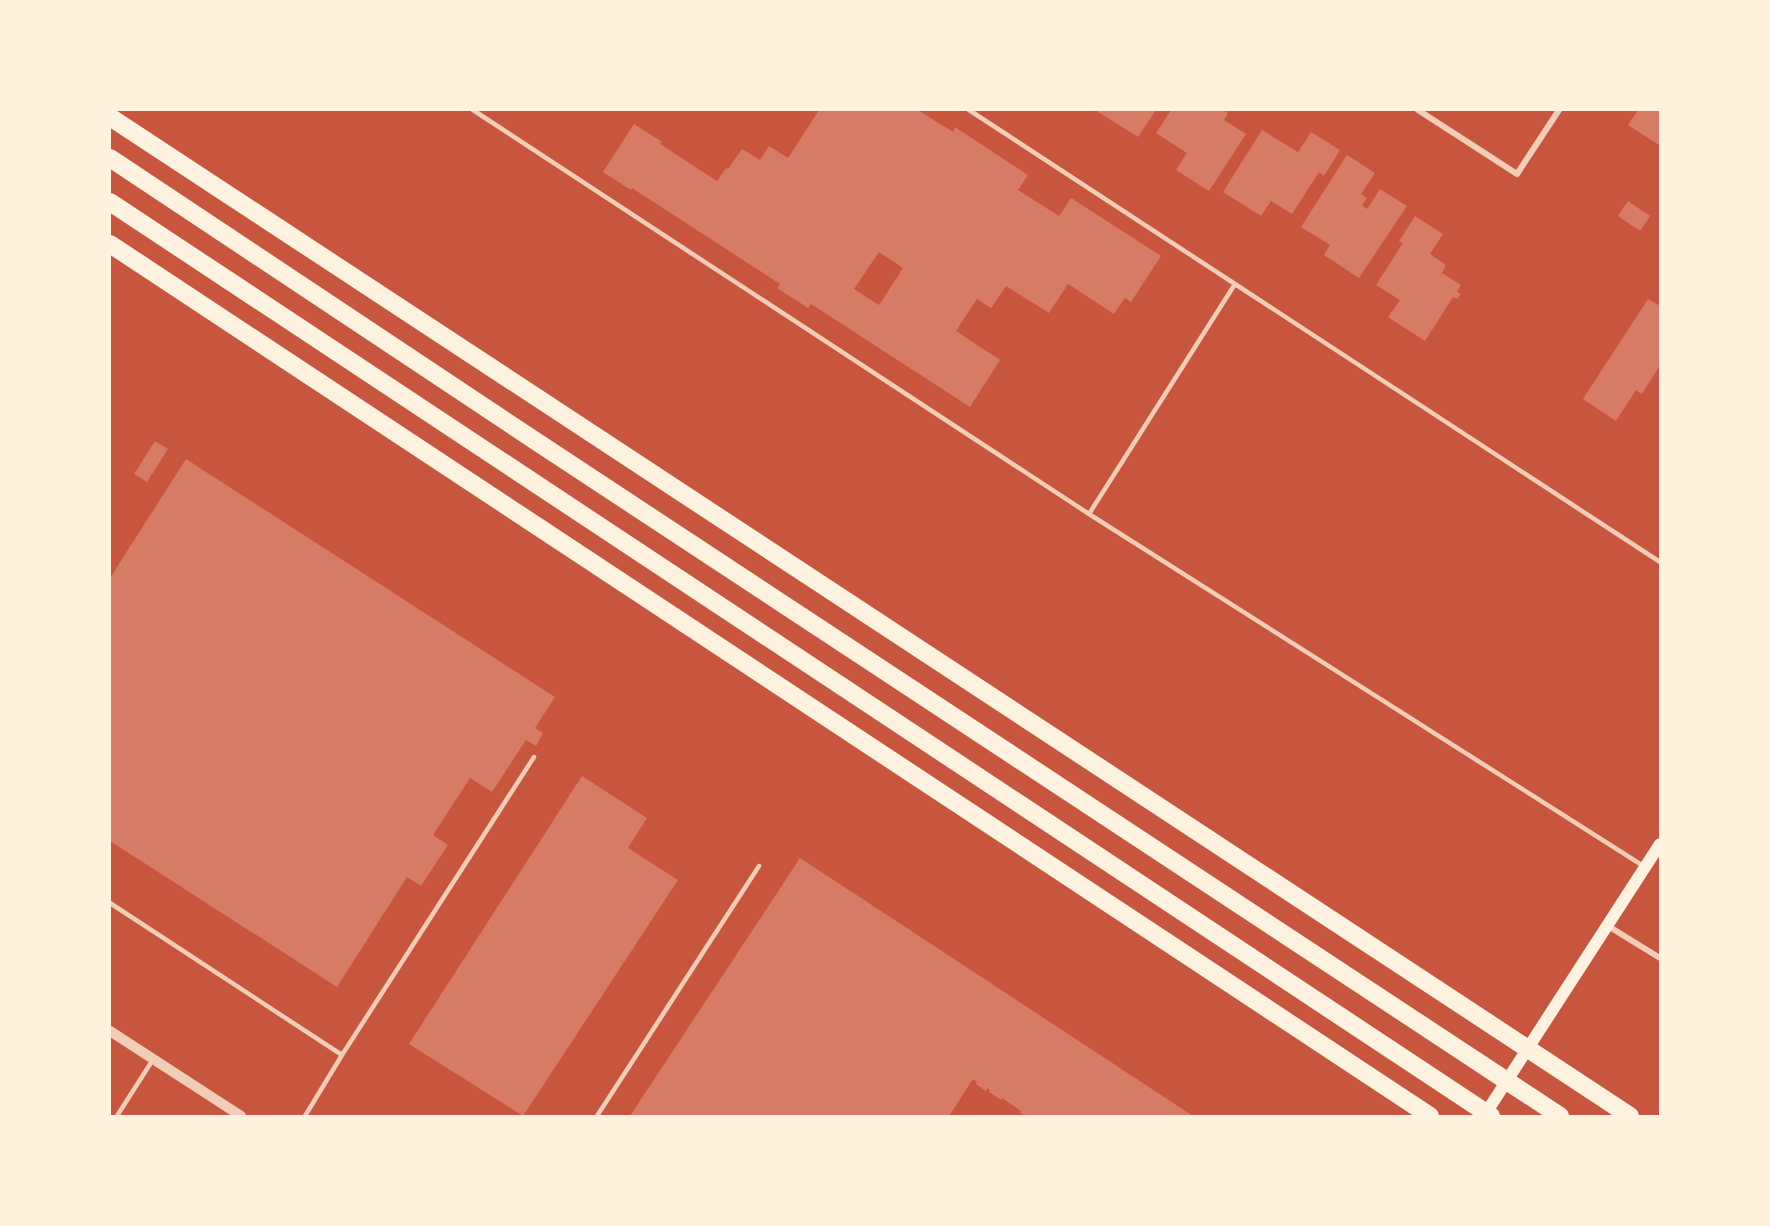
<svg xmlns="http://www.w3.org/2000/svg" width="1770" height="1226" font-family="'Alegreya Sans',sans-serif">
<style>
.building{fill:#d67c66;fill-rule:evenodd}
.lines{fill:none;stroke-linecap:round;stroke-linejoin:round}
.service{stroke:#f1ccb7;stroke-width:4.5}
.minor{stroke:#f1ccb7;stroke-width:6}
.tertiary{stroke:#f1ccb7;stroke-width:10}
.secondary{stroke:#fff3e0;stroke-width:12}
.motorway{stroke:#fff3e0;stroke-width:18}
</style>
<rect width="100%" height="100%" fill="#c8553d"/>
<path class="building" d="M819,110H918L953,132L955,127L1028,175L1018,190L1059,216L1071,198L1161,256L1131,302L1125,298L1114,314L1068,284L1049,313L1006,286L991,308L977,299L956,331L1000,360L970,407L811,304L808,308L777,288L780,284L632,188L631,190L603,172L634,124L662,142L660,144L717,181L726,168L728,169L742,149L760,160L769,146L788,158ZM879,252L903,268L879,305L854,289Z
M1095,110H1156L1138,137Z
M1171,110H1222L1228,113L1224,120L1246,134L1209,191L1176,170L1187,153L1156,133Z
M1638,110H1660V142L1659,145L1628,125Z
M1262,130L1298,152L1311,132L1340,150L1324,176L1319,172L1292,214L1271,201L1261,216L1223,192Z
M1347,155L1375,173L1361,194L1367,198L1362,205L1367,209L1380,189L1407,206L1359,278L1324,255L1330,245L1301,227Z
M1628,201L1650,216L1640,231L1618,216Z
M1415,216L1443,234L1430,254L1446,265L1442,273L1461,285L1457,292L1461,294L1457,299L1453,297L1425,341L1388,317L1400,300L1376,285L1403,243L1399,241Z
M1648,299L1658,305L1660,301V365L1642,394L1636,390L1616,421L1583,399Z
M155,441L168,449L147,482L134,474Z
M186,459L555,697L535,728L543,733L536,746L526,740L492,792L470,778L433,835L448,845L421,886L407,877L337,987L110,841V578Z
M582,776L647,818L628,848L678,880L523,1116L409,1044Z
M800,858L887,915L1193,1116H1025L1020,1113L1021,1111L1002,1098L1001,1100L989,1092L990,1090L987,1088L986,1091L976,1084L977,1082L973,1079L949,1116H630Z"/>
<g class="lines">
<path class="service" d="M473,110L1089,514
M969,110L1235,284
M1645,867L1089,514L1235,284L1660,562
M110,903L342,1055
M117,1116L152,1061
M305,1116L342,1055L534,757
M597,1116L759,866"/>
<path class="minor" d="M1418,110L1517,174L1559,110
M1608,926L1660,958"/>
<path class="tertiary" d="M110,1031L241,1116"/>
<path class="secondary" d="M1484,1116L1660,844"/>
<path class="motorway" d="M110,117L1630,1116
M110,158L531,438L1560,1116
M110,202L1491,1116
M110,244L1430,1116"/>
</g>
<rect width="1770" height="1226" fill="none" stroke="#fff3e0" stroke-width="222"/>
</svg>
